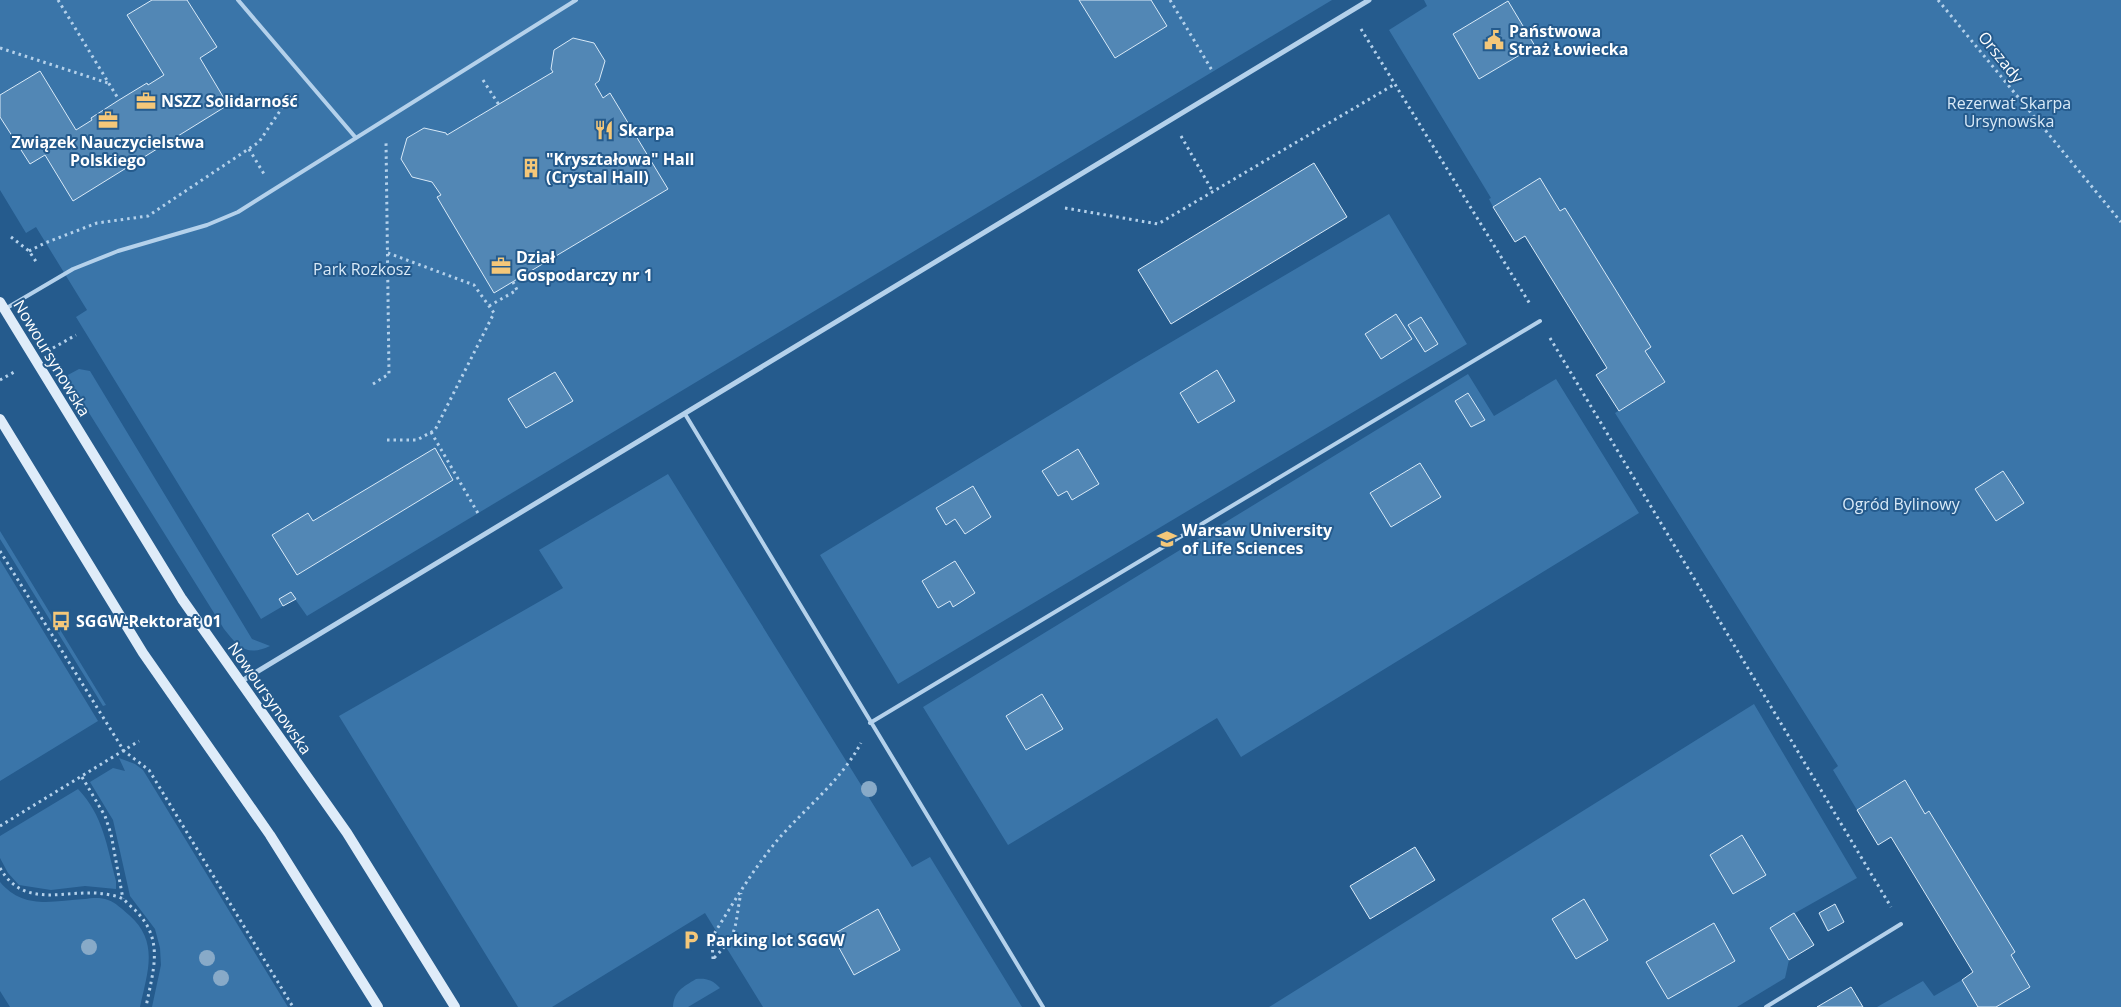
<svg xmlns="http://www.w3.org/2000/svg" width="2121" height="1007" font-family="'Open Sans',sans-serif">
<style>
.green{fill:#3a75a9}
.building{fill:#5287b5;stroke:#d9eaf8}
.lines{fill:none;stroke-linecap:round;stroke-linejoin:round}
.path{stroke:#b4d1eb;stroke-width:3;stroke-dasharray:2.5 4;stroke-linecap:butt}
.lane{stroke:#b4d1eb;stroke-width:4}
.street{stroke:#b4d1eb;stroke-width:5}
.secondary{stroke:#dfecf9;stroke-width:10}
.tree{fill:#88aac8}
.labels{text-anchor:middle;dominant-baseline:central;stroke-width:4;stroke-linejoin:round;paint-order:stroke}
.poi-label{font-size:16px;font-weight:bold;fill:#fff;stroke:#255b8d;text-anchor:start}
.street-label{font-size:16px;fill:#fff;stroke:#255b8d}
.park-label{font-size:16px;fill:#d9eaf8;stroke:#255b8d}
</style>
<rect width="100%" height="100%" fill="#255b8d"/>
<path class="green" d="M0,0H1332L307,616L295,599L261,619L76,317L87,310L36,227L26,233L0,190Z
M1424,0H2121V1007H1996L2030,986L2011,955L2015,952L1929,812L1925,814L1904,780L1857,810L1833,770L1838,766L1615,413L1665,382L1645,351L1651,347L1565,209L1560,211L1540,178L1493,207L1489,199L1491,198L1389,30L1427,6Z
M1389,214L1467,344L898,684L820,555L1134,364Z
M79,369L90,371L252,639L270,646C247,657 238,647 224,629L66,376Z
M1468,374L1494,416L1556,379L1639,513L1241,757L1217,718L1008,845L923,707Z
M668,474L912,867L930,857L1022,1007H763L705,913L552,1007H518L339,716L563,588L539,550Z
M0,531L106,705L103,706L0,539Z
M0,560L98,721L0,781Z
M1754,704L1857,878L1795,913L1814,945L1789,960L1785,978L1737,1007H1269Z
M119,758L135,764L143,770L288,1007H152L161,965L160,948L155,929L130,896L113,820L90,782L113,768L125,771Z
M78,789C103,815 107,846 116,881V889L85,886L51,890L19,885L8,873L0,858V836Z
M0,882C24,910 52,901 85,899C91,898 101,897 108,900C115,902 123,910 129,915C160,942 147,973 140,1007H10L0,991Z
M696,979C706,978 713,980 720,988L688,1007H673C674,991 683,987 696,979Z
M1962,980L1978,1007H1877L1923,981L1934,996Z"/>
<path class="building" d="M152,0H187L217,47L200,58L228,105L73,201L45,155L30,164L0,117V95L40,71L76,130L92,120L91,118L119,100L147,83L148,85L164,75L127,15Z
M1079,0H1151L1167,26L1115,58Z
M1508,1L1535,46L1479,79L1453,34Z
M573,38L594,43L605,61L599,81L595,84L603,98L610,93L668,189L494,293L437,197L441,195L432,182L412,177L401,159L407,138L424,128L446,133L447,135L553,72L551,69L554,50Z
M1314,163L1347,217L1171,324L1138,270Z
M1540,178L1560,211L1565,208L1651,347L1645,351L1665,382L1619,411L1596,375L1607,368L1525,236L1515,242L1493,207Z
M1396,314L1412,339L1381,359L1365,334Z
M1421,317L1438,344L1425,352L1408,325Z
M1217,370L1235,401L1198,423L1180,393Z
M555,372L573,401L526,428L508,399Z
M1468,393L1485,420L1471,427L1455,401Z
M435,448L453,480L297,575L272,535L308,513L313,521Z
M1078,449L1099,484L1072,500L1067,491L1058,496L1042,471Z
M1420,463L1441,497L1391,527L1370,493Z
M2003,471L2024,503L1996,521L1975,489Z
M973,486L991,517L965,534L955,519L946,525L936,508Z
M955,561L975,593L953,607L950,601L938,608L922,581Z
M291,592L296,599L283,606L279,599Z
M1042,694L1063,729L1026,750L1006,716Z
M1905,780L1925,814L1929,811L2015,952L2011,955L2030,987L1996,1007H1978L1962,980L1973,972L1891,837L1878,845L1857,810Z
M1742,835L1766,875L1733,894L1710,855Z
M1415,847L1435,880L1370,919L1350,886Z
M1584,899L1608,940L1576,959L1552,919Z
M1835,904L1844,922L1828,931L1819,913Z
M878,909L900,950L854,975L832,935Z
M1794,913L1814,945L1789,960L1770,928Z
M1714,923L1735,961L1668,999L1646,962Z
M1851,987L1863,1007H1817Z"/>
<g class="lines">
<path class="path" d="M58,0L119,100
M1170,0L1213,72
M1938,0L2121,222
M1361,29L1530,304
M0,48L108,83
M483,80L499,105
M1181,136L1213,192
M249,149L264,174
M1065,208L1158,224L1395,84
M11,237L29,251L37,263
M29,251L45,243L97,223L148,216L259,142L292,93
M489,306L517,290L513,282
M1550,338L1891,907
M53,348L76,335
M0,380L16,371
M373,384L389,374L386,141
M431,432L479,515
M387,440H417L435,430L494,313L474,285L388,253
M0,551L124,751L149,770L293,1007
M82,777L105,816L111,834L123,899
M0,826L139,741
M0,868C25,911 66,888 105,894C111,895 118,896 123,899C127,902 131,907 135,910C165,940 153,970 146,1007
M714,958C740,932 734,926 741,893
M713,959L712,942L714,934C735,900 755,866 781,836C809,805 841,780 861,743"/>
<path class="lane" d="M238,0L356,138
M5,309L73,269L118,251L207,225L238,212L576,0
M685,414L1043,1007
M870,723L1540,321
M1766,1007L1901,924"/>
<path class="street" d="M240,682L1369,0"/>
<path class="secondary" d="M0,302L182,599L347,833L455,1007
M0,419L143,653L270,835L378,1007"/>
</g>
<g class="tree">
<circle cx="869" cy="789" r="8"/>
<circle cx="89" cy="947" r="8"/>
<circle cx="207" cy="958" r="8"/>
<circle cx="221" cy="978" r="8"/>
</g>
<defs>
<symbol id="civic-bare" viewBox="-9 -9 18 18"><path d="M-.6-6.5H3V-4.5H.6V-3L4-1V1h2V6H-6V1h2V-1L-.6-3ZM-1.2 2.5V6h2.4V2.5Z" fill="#f4c779" stroke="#255b8d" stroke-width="2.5" paint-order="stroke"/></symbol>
<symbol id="office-bare" viewBox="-9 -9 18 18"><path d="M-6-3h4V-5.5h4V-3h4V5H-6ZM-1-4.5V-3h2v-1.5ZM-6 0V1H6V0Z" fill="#f4c779" stroke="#255b8d" stroke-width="2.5" paint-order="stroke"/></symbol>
<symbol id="restaurant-bare" viewBox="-9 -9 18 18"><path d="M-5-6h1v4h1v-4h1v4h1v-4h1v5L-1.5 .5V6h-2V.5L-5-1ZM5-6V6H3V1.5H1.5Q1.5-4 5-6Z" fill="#f4c779" stroke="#255b8d" stroke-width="2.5" paint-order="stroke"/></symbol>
<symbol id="building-bare" viewBox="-9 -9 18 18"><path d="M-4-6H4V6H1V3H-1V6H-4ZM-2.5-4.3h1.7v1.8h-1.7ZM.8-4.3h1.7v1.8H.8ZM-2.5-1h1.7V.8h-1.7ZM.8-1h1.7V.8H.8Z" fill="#f4c779" stroke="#255b8d" stroke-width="2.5" paint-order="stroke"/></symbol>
<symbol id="university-bare" viewBox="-9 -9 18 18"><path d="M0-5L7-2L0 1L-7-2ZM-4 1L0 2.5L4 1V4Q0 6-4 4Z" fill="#f4c779" stroke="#255b8d" stroke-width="2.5" paint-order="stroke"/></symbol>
<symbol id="bus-bare" viewBox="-9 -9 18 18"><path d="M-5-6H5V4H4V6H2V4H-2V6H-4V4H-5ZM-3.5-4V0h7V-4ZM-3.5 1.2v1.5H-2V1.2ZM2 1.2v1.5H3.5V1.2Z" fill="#f4c779" stroke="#255b8d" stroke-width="2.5" paint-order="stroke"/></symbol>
<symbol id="parking-bare" viewBox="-9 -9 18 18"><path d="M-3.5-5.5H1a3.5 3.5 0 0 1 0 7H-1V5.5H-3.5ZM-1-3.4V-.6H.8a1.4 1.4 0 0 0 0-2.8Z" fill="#f4c779" stroke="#255b8d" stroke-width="2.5" paint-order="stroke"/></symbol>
</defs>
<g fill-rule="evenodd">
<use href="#civic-bare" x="1480" y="26" width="28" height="28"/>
<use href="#office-bare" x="132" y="87" width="28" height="28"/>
<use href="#office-bare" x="94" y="106" width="28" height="28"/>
<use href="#restaurant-bare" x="590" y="116" width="28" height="28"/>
<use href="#building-bare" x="517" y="154" width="28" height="28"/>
<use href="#office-bare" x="487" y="252" width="28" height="28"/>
<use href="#university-bare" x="1153" y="525" width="28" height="28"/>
<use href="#bus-bare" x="47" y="607" width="28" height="28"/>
<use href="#parking-bare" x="677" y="926" width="28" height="28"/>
</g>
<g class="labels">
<g class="poi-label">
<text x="1509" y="31">Państwowa<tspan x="1509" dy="18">Straż Łowiecka</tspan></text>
<text x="161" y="101">NSZZ Solidarność</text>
<text x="619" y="130">Skarpa</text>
<text x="108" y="142" text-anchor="middle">Związek Nauczycielstwa<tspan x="108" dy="18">Polskiego</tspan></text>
<text x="546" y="159">"Kryształowa" Hall<tspan x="546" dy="18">(Crystal Hall)</tspan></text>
<text x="516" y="257">Dział<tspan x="516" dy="18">Gospodarczy nr 1</tspan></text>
<text x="1182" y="530">Warsaw University<tspan x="1182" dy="18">of Life Sciences</tspan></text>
<text x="76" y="621">SGGW-Rektorat 01</text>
<text x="706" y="940">Parking lot SGGW</text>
</g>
<g class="street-label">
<text transform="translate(2001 57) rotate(51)">Orszady</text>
<text transform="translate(52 358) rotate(59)">Nowoursynowska</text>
<text transform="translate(270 698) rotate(55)">Nowoursynowska</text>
</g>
<g class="park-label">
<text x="2009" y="103">Rezerwat Skarpa<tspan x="2009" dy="18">Ursynowska</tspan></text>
<text x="362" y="269">Park Rozkosz</text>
<text x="1901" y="504">Ogród Bylinowy</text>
</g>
</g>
</svg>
